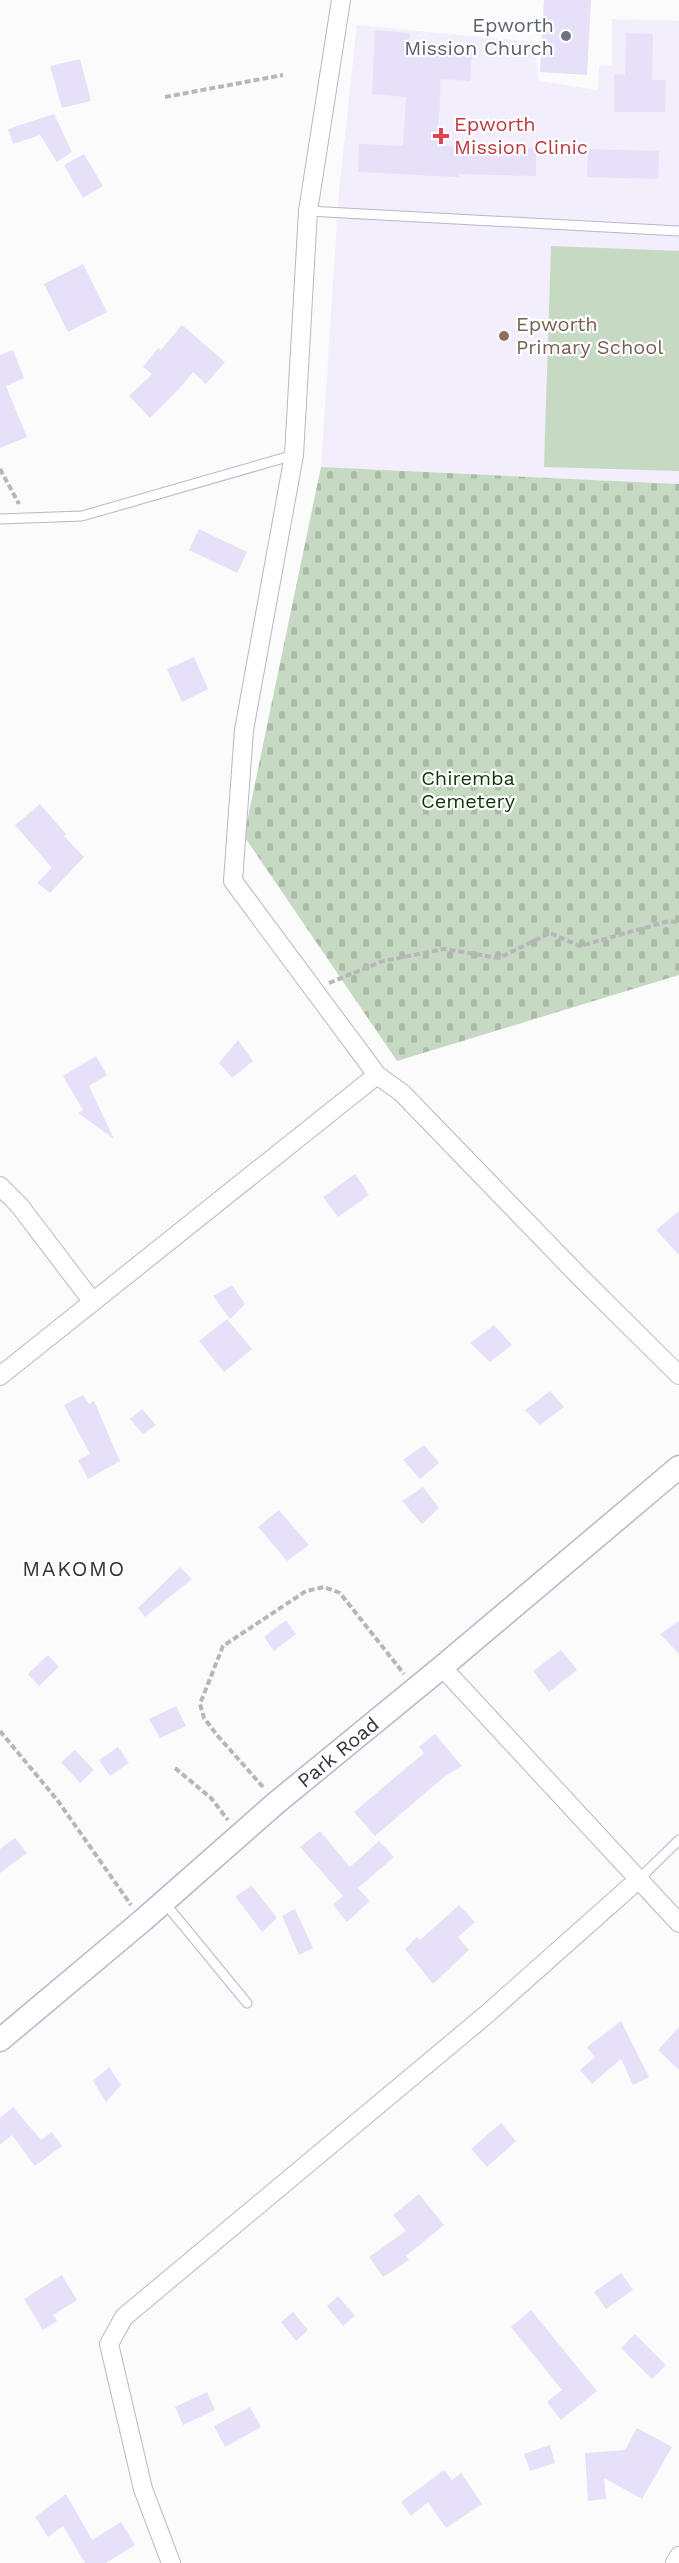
<svg xmlns="http://www.w3.org/2000/svg" width="679" height="2563" font-family="'Work Sans',sans-serif">
<style>
.built{fill:#f2eefb}
.cemetery{fill:url(#cemetery-stones)}
.park{fill:#c6d9c3}
.building{fill:#e7e0f9}
.lines{fill:none;stroke-linecap:round;stroke-linejoin:round}
.service-casing{stroke:#bbb4cd;stroke-width:11}
.minor-casing{stroke:#bbb4cd;stroke-width:20}
.tertiary-casing{stroke:#bbb4cd;stroke-width:25}
.path{stroke:#b7b6b9;stroke-width:4;stroke-dasharray:6 3;stroke-linecap:butt}
.service{stroke:#fff;stroke-width:9}
.minor{stroke:#fff;stroke-width:18}
.tertiary{stroke:#fff;stroke-width:22}
.worship-dot{fill:#6b7280;stroke:#fff;stroke-width:2}
.health-dot{fill:#e0444e;stroke:#fff;stroke-width:2}
.education-dot{fill:#8d6e63;stroke:#fff;stroke-width:2}
.labels{text-anchor:middle;dominant-baseline:central;stroke-width:4.5;stroke-linejoin:round;paint-order:stroke}
.worship-label{font-size:20px;fill:#5b616d;stroke:#fff;text-anchor:end}
.health-label{font-size:20px;fill:#be3a42;stroke:#fff;text-anchor:start}
.education-label{font-size:20px;fill:#785e54;stroke:#fff;text-anchor:start}
.park-label{font-size:20px;fill:#0d3608;stroke:#fff}
.street-label{font-size:20px;fill:#36333d;stroke:#fff}
.neighbourhood-label{font-size:21px;letter-spacing:1.5px;fill:#36333d;stroke:#fff}
</style>
<defs>
<pattern id="cemetery-stones" width="16" height="16" patternUnits="userSpaceOnUse" patternTransform="scale(1.5)"><rect width="16" height="16" fill="#c6d9c3"/><path d="M2 7V4a2 2 0 0 1 4 0v3zM10 15v-3a2 2 0 0 1 4 0v3z" fill="#abbba8"/></pattern>
</defs>
<rect width="100%" height="100%" fill="#fbfbfb"/>
<path class="built" d="M612,19L679,21V484L321,467L339,191L357,25L534,42L539,81L598,90L599,66L612,65Z"/>
<path class="cemetery" d="M321,467L679,484V975L397,1061L244,836Z"/>
<path class="park" d="M551,246L679,251V471L544,467Z"/>
<path class="building" d="M544,0H591L587,75L540,72Z
M375,30L410,33L409,46L472,50L470,81L441,79L437,145L536,148V176L459,174V177L358,172L359,144L403,146L406,97L372,94Z
M626,33L653,34L652,80H666L665,112H614V74L625,75Z
M80,59L91,101L62,108L50,66Z
M54,114L72,152L57,162L40,135L13,144L8,129Z
M588,149L659,151L658,179L587,177Z
M84,154L103,186L83,198L64,165Z
M83,264L107,312L68,332L44,284Z
M182,325L225,362L206,384L193,372L179,389L150,418L129,396L152,374L143,367L158,348L161,350Z
M13,350L24,378L6,386L27,437L0,448V355Z
M199,529L247,552L237,573L189,550Z
M194,657L208,689L182,702L167,669Z
M40,804L66,834L64,836L84,857L50,893L37,883L52,868L15,825Z
M238,1040L253,1061L232,1078L219,1063Z
M96,1056L107,1075L89,1086L114,1139L78,1113L83,1110L63,1076Z
M355,1174L369,1195L338,1217L323,1197Z
M679,1211V1255L656,1230Z
M232,1285L245,1304L230,1319L213,1296Z
M227,1319L252,1349L224,1372L199,1341Z
M494,1325L512,1345L490,1362L470,1343Z
M550,1391L564,1407L540,1425L525,1410Z
M83,1395L89,1404L94,1401L120,1461L88,1479L78,1460L90,1454L64,1405Z
M142,1409L156,1425L143,1434L130,1419Z
M424,1445L439,1463L420,1479L403,1460Z
M423,1487L439,1508L422,1524L402,1501Z
M279,1510L309,1545L287,1561L258,1527Z
M180,1567L192,1579L145,1617L138,1608Z
M286,1620L296,1634L274,1651L264,1637Z
M679,1621V1654L660,1634Z
M561,1650L577,1670L549,1692L533,1671Z
M48,1655L59,1667L39,1686L28,1674Z
M176,1706L186,1726L160,1738L149,1719Z
M435,1734L462,1766L444,1777L375,1836L354,1812L424,1753L419,1747Z
M118,1747L129,1763L110,1776L99,1760Z
M75,1750L94,1770L80,1783L61,1762Z
M320,1831L350,1867L379,1841L394,1857L358,1888L370,1901L347,1922L333,1905L343,1896L300,1847Z
M15,1838L27,1853L0,1873V1849Z
M252,1886L277,1918L262,1932L235,1896Z
M459,1905L475,1922L458,1937L469,1950L433,1984L405,1949L417,1937L420,1940Z
M295,1909L313,1948L299,1955L282,1916Z
M621,2021L649,2077L633,2085L621,2059L592,2084L580,2070L595,2057L587,2047Z
M679,2027V2070L658,2050Z
M109,2067L121,2085L106,2102L93,2081Z
M13,2107L41,2140L52,2132L62,2146L35,2166L12,2135L0,2145V2118Z
M501,2123L516,2141L487,2167L471,2149Z
M419,2194L444,2225L406,2256L409,2260L383,2277L369,2257L406,2231L393,2215Z
M621,2273L633,2290L606,2309L594,2292Z
M62,2275L77,2300L53,2315L57,2321L43,2330L24,2299Z
M338,2296L355,2316L343,2326L327,2306Z
M531,2310L597,2391L561,2420L547,2402L562,2390L511,2327Z
M293,2312L308,2330L296,2341L281,2322Z
M635,2334L666,2365L652,2379L621,2348Z
M207,2392L215,2410L183,2425L175,2407Z
M250,2407L261,2427L225,2447L214,2426Z
M637,2428L672,2447L642,2499L604,2478L606,2499L588,2501L585,2453L625,2450Z
M550,2445L555,2463L530,2471L524,2454Z
M444,2470L452,2480L461,2473L482,2504L446,2528L428,2502L411,2516L401,2502Z
M66,2494L92,2540L121,2522L135,2545L106,2563H85L63,2526L48,2537L35,2517Z"/>
<g class="lines">
<defs>
<path id="service" d="M308,211L679,231
M0,519L82,516L294,455
M640,1878L679,1840
M164,1902L247,2003"/>
<path id="minor" d="M341,0L308,211L294,455L244,730L233,881L377,1075L402,1093L579,1276L679,1375
M0,1186L19,1205L92,1301
M0,1376L377,1075
M442,1667L679,1923
M171,2563L143,2489L109,2344L124,2317L487,2014L640,1878
M675,2563L679,2556"/>
<g id="tertiary">
<path id="s1" d="M0,2040L142,1921L276,1803L442,1667L679,1467"/>
</g>
</defs>
<use href="#service" class="service-casing"/>
<use href="#minor" class="minor-casing"/>
<use href="#tertiary" class="tertiary-casing"/>
<path class="path" d="M165,97L283,75
M0,469L19,504
M329,983L383,961L444,949L499,958L550,933L580,946L669,921L679,923
M0,1731L58,1801L131,1905
M175,1768L211,1798L228,1820
M263,1787L217,1735L204,1718L200,1704L223,1646L306,1591L324,1587L340,1593L404,1674"/>
<use href="#service" class="service"/>
<use href="#minor" class="minor"/>
<use href="#tertiary" class="tertiary"/>
</g>
<circle class="worship-dot" cx="566" cy="36" r="6"/>
<path class="health-dot" d="M438 127h6v6h6v6h-6v6h-6v-6h-6v-6h6z"/>
<circle class="education-dot" cx="504" cy="336" r="6"/>
<g class="labels">
<g class="worship-label">
<text x="554" y="25">Epworth<tspan x="554" dy="23">Mission Church</tspan></text>
</g>
<g class="health-label">
<text x="454" y="124">Epworth<tspan x="454" dy="23">Mission Clinic</tspan></text>
</g>
<g class="education-label">
<text x="516" y="324">Epworth<tspan x="516" dy="23">Primary School</tspan></text>
</g>
<g class="park-label">
<text x="468" y="778">Chiremba<tspan x="468" dy="23">Cemetery</tspan></text>
</g>
<g class="street-label">
<text stroke="none"><textPath href="#s1" startOffset="444">Park Road</textPath></text>
</g>
<g class="neighbourhood-label">
<text x="74" y="1568">MAKOMO</text>
</g>
</g>
</svg>
